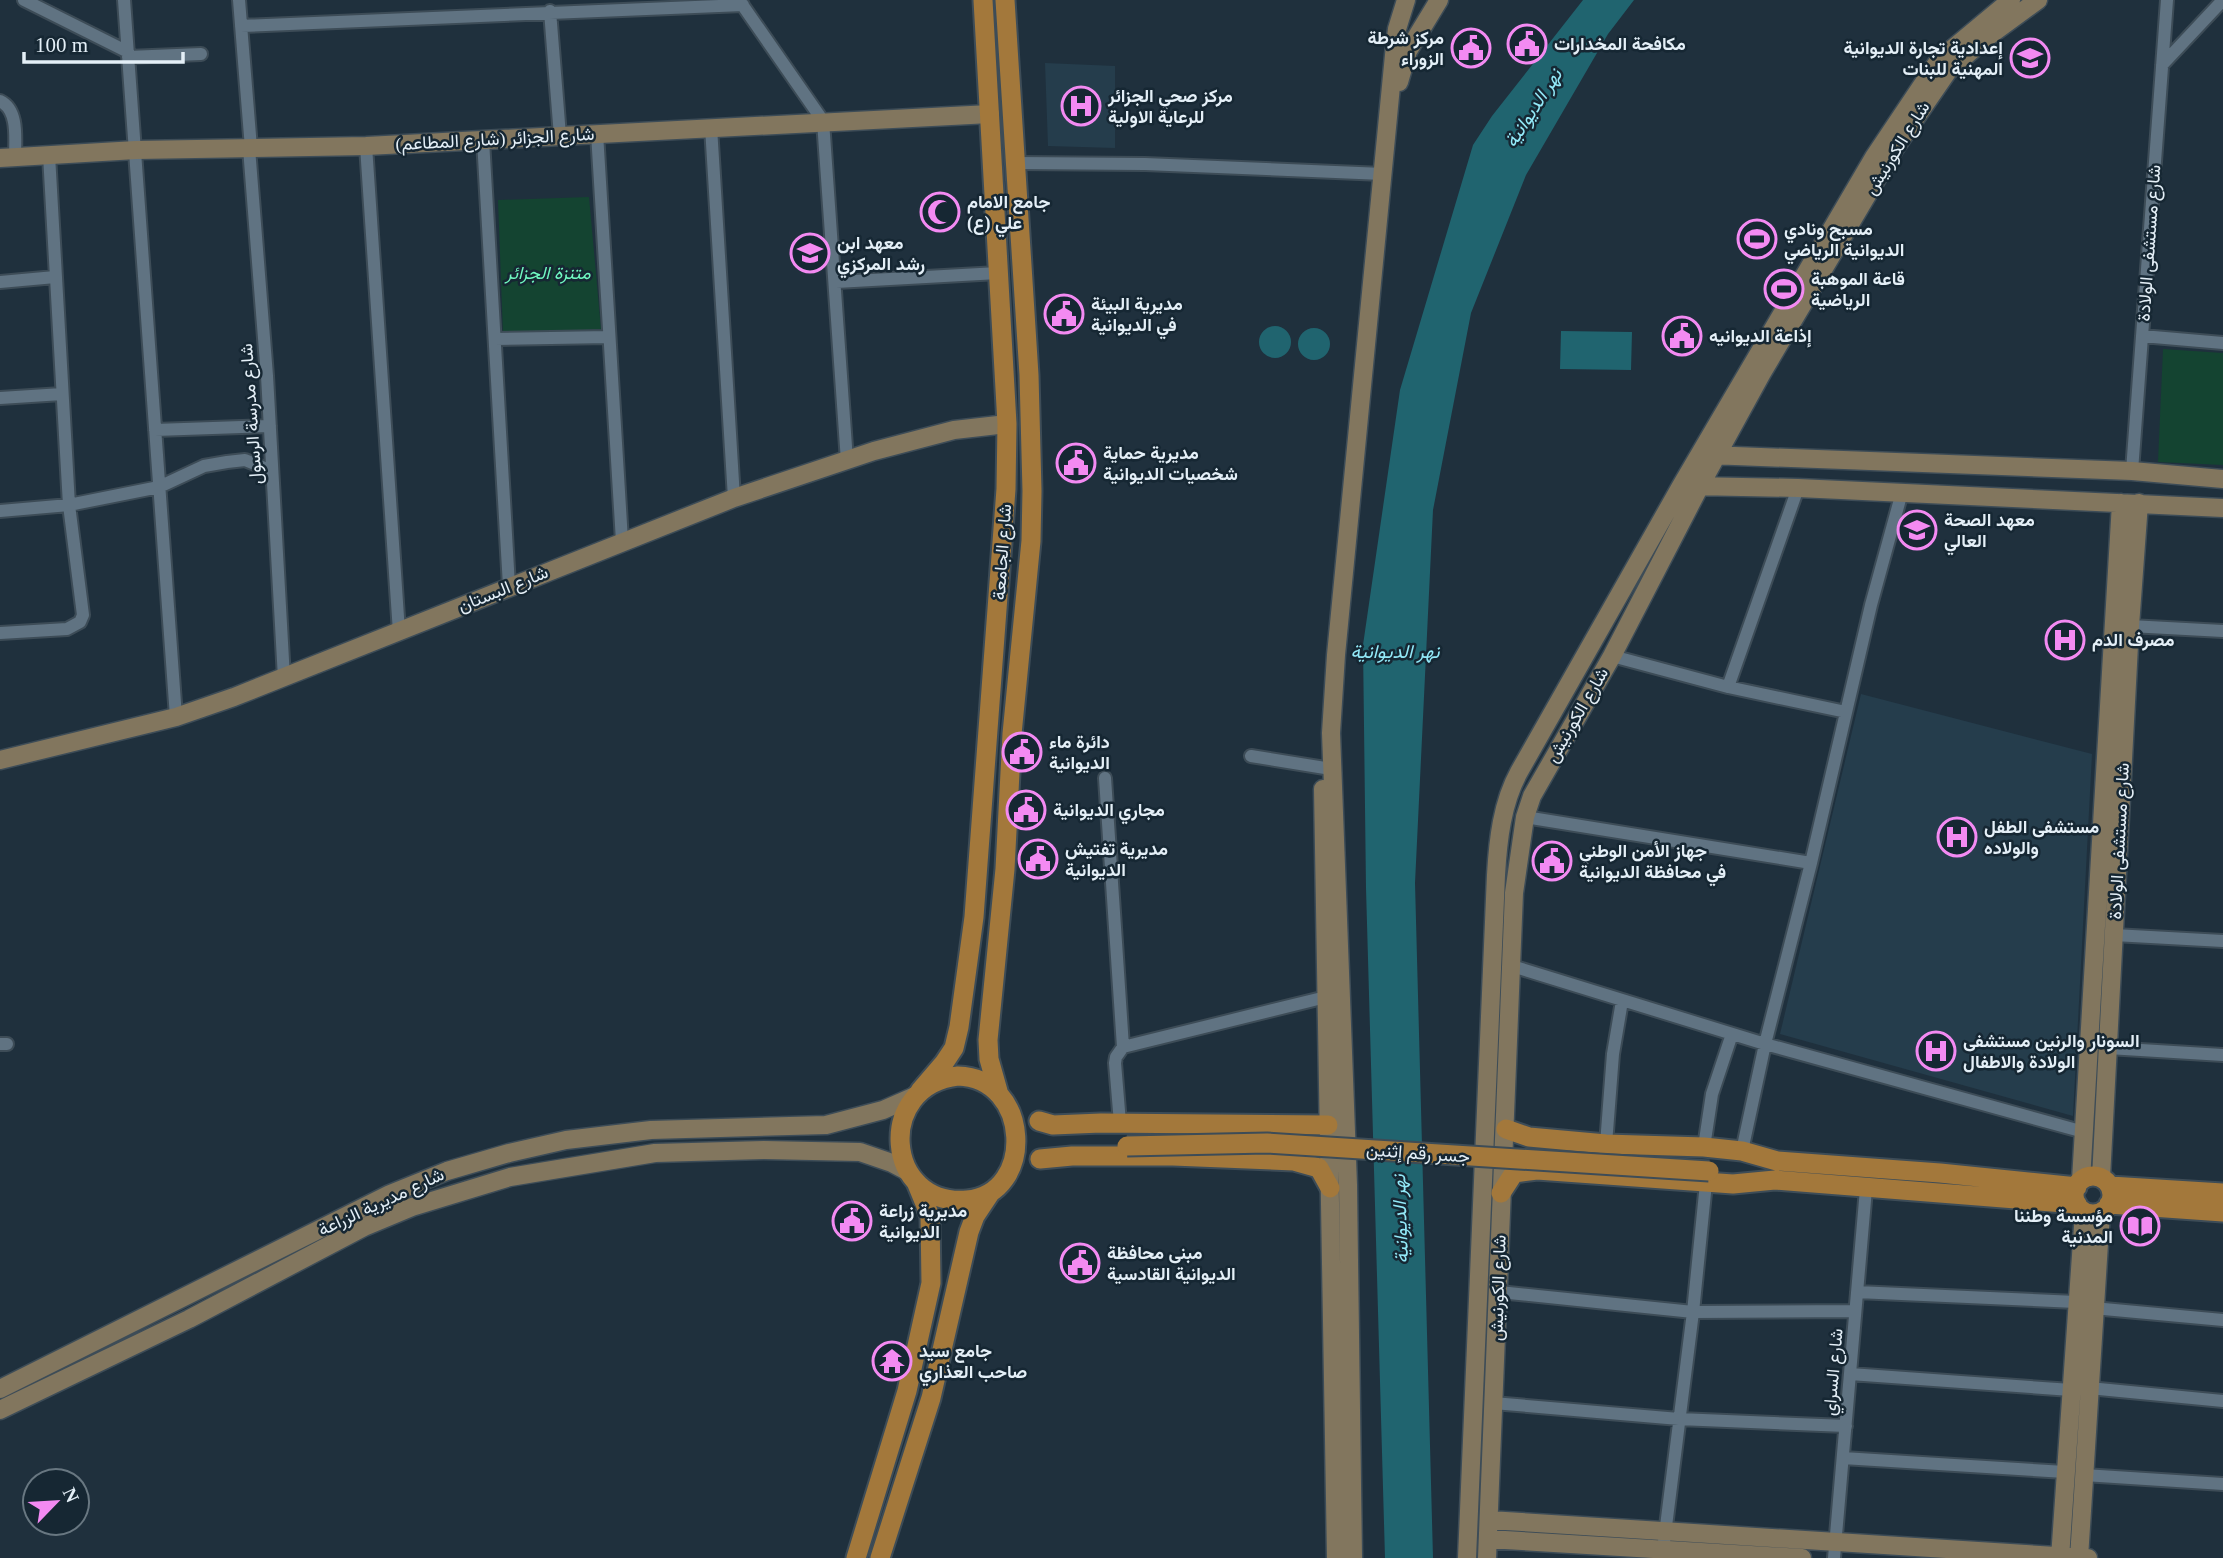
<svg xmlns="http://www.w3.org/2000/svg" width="2223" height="1558" font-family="'Times New Roman',Vazirmatn,serif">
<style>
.built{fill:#253d4c}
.green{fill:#144431}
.water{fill:#20646f}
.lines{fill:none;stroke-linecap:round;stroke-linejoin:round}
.street-casing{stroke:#3d4c57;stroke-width:16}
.secondary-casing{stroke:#3d4c57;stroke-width:21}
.primary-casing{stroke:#3d4c57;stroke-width:23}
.street{stroke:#607382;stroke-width:12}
.secondary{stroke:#82765e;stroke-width:18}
.primary{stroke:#a3783b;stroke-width:19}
.primary-bridge-casing{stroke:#3d4c57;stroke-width:23;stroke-linecap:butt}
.primary-bridge{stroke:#a3783b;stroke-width:19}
.labels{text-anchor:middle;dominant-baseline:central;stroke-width:5;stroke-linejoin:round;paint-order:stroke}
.poi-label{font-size:18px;font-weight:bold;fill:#e4eff7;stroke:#162733;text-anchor:start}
.street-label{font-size:18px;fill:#e4eff7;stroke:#162733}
.park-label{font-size:18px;font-style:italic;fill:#71f9c2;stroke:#162733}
.water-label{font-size:19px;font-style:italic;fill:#93eaf9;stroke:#162733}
</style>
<rect width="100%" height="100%" fill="#1f303d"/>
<path class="built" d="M1045,63L1115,66V148L1048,146Z
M1861,694L2092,754L2073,1116L1780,1034Z"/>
<path class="green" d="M589,197L601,329L503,334L498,200Z
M2163,349L2223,353V465L2158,462Z"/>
<path class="water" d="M1583,0H1634L1608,34L1526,175L1471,313L1433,510L1415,883L1433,1558H1385L1366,888L1363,645L1400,390L1473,145L1492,116Z
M1259 342a16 16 0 1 1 32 0a16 16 0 1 1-32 0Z
M1298 344a16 16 0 1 1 32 0a16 16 0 1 1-32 0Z
M1561,331L1632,332L1631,370L1560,369Z"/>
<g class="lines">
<defs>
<path id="street" d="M24,0L128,52
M124,0L176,717
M239,0L251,148
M739,0L823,121L847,461
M550,11L560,136
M241,26L743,5
M128,57L201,54
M2162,65L2223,0
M0,101C19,110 15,139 15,157
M711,127L734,498
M597,133L622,541
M483,140L509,586
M366,146L399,632
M249,148L267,376L284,678
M1016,163L1145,164L1383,174
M0,282L55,277
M836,282L998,273
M2142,336L2223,343
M495,339L608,337
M0,398L62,394
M155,430L270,426
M2132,471L2167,0
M0,511L69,505L159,487L204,466L227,462L245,460L272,471
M2130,626L2223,631
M0,633L67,629L80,622L83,615L69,505L49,155
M1612,656L1728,687L1846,712
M1728,687L1798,488
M1251,756L1325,768
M1105,778L1123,1047
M1525,817L1811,863
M2114,935L2223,941
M1512,966L1765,1044L2084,1132
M0,1044H7
M2108,1048L2223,1055
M1120,1123L1115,1063L1116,1057L1123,1047L1326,997
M1606,1144L1613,1054L1622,1001
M1704,1147L1712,1094L1732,1034
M1742,1151L1765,1044L1811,863L1871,605L1902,492
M1499,1292L1693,1312L1855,1311
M1857,1292L2076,1302
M2093,1308L2223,1320
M1850,1374L2071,1390
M2089,1388L2223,1401
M1493,1403L1679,1419L1846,1426
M1843,1458L2065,1472
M2084,1475L2223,1484
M1662,1558L1693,1312L1706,1183
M1834,1558L1866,1189"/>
<path id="secondary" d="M1399,82L1408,51L1439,0
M0,158L136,150L366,146L990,114
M1709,455L2132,471L2223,479
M1692,486L1798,488L2223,508
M0,760L176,717L234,697L734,498L874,451L954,430L1007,424
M1323,789L1336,1558
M2101,1178L2130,626L2139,503
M2081,1180L2121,503
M0,1389L390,1194L447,1171L509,1153L566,1140L651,1130L826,1125L883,1110L915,1096
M0,1410L189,1319L364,1227L412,1207L510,1177L655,1153L764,1150L860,1152L892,1163L907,1171
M1489,1520L2088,1558
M1488,1539L1802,1558
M1353,1558L1348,1185L1331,733L1336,655L1394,55L1397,29L1406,0
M1467,1558L1496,875C1498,840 1502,803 1519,772L1681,486L1874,157L1939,60L2011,0
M1487,1558L1514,893L1525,817L1532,796L1612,656L1700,486L1762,373L1895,148L1948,71L1986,38L2038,0
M2060,1558L2084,1212
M2079,1558L2101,1212"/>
<path id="primary" d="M958,1076C1031,1078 1036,1194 967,1200C884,1207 875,1085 958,1076Z
M920,1091L944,1063L954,1048L959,1027L974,917L1006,489L1007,424L983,0
M998,1091L989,1059L988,1040L1005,869L1012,734L1031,541L1032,491L1029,375L1005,0
M1039,1121L1053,1125L1101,1123L1328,1125
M1506,1129L1529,1137L1606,1144L1704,1147L1742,1151L1777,1161L1940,1173L2077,1187
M1040,1159L1072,1156H1173L1294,1161L1319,1168L1330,1188
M2074 1195a19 19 0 1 1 38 0a19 19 0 1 1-38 0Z
M2110,1186L2223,1193
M1501,1193L1514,1173L1537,1170L1733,1184L1775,1180L2077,1204
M2109,1204L2223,1212
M856,1558L907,1391L931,1283L930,1216L916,1182
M880,1558L931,1398L969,1232L975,1216L991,1192"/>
</defs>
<use href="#street" class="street-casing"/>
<use href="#secondary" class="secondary-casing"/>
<use href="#primary" class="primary-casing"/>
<use href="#street" class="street"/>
<use href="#secondary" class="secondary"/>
<use href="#primary" class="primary"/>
<defs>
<path id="primary-bridge" d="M1127,1146L1267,1143L1709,1171"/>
</defs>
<use href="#primary-bridge" class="primary-bridge-casing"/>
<use href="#primary-bridge" class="primary-bridge"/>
</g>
<defs>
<symbol id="civic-ring" viewBox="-11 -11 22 22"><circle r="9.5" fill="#162733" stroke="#f38af2" stroke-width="1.5"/><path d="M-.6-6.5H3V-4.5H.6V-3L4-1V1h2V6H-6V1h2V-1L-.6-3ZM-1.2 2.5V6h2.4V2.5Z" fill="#f38af2"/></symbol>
<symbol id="school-ring" viewBox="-11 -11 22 22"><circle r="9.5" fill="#162733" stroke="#f38af2" stroke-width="1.5"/><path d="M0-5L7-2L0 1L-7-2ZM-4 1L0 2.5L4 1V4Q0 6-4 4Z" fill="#f38af2"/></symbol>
<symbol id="hospital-ring" viewBox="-11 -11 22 22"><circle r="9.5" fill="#162733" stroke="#f38af2" stroke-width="1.5"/><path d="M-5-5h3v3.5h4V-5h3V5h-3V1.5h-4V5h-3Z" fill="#f38af2"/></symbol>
<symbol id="mosque-ring" viewBox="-11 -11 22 22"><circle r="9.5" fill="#162733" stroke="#f38af2" stroke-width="1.5"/><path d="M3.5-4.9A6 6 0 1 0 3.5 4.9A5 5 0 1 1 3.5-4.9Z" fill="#f38af2"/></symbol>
<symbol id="stadium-ring" viewBox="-11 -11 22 22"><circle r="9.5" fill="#162733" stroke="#f38af2" stroke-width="1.5"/><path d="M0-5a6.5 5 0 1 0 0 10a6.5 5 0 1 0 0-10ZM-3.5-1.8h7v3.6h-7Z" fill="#f38af2"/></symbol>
<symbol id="university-ring" viewBox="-11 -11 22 22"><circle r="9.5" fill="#162733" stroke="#f38af2" stroke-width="1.5"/><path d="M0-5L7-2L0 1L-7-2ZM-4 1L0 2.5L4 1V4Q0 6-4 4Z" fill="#f38af2"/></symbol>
<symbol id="library-ring" viewBox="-11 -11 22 22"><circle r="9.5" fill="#162733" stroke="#f38af2" stroke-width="1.5"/><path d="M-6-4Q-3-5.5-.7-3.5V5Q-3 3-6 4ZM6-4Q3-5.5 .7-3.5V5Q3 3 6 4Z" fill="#f38af2"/></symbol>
<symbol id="temple-ring" viewBox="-11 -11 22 22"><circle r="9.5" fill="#162733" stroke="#f38af2" stroke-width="1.5"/><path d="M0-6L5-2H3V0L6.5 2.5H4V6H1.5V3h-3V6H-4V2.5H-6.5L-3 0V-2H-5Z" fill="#f38af2"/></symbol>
</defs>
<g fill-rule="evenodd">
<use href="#civic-ring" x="1505" y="22" width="44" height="44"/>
<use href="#civic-ring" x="1449" y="26" width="44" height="44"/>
<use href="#school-ring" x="2008" y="36" width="44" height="44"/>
<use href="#hospital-ring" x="1059" y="84" width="44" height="44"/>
<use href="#mosque-ring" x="918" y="190" width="44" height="44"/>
<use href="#stadium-ring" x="1735" y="217" width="44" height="44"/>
<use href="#school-ring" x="788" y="231" width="44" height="44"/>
<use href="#stadium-ring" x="1762" y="267" width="44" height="44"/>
<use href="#civic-ring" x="1042" y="292" width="44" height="44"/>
<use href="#civic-ring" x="1660" y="314" width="44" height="44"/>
<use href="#civic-ring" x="1054" y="441" width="44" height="44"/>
<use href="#university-ring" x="1895" y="508" width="44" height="44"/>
<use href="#hospital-ring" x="2043" y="618" width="44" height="44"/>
<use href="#civic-ring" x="1000" y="730" width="44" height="44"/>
<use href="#civic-ring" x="1004" y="788" width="44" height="44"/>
<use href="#hospital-ring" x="1935" y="815" width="44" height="44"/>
<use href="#civic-ring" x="1016" y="837" width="44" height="44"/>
<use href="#civic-ring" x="1530" y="839" width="44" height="44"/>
<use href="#hospital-ring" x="1914" y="1029" width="44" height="44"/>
<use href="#civic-ring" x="830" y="1199" width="44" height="44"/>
<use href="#library-ring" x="2118" y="1204" width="44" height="44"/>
<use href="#civic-ring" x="1058" y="1241" width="44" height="44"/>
<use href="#temple-ring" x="870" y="1339" width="44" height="44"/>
</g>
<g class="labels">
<g class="poi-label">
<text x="1444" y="38" text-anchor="end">مركز شرطة<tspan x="1444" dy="21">الزوراء</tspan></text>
<text x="1554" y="44">مكافحة المخدارات</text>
<text x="2003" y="48" text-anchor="end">إعدادية تجارة الديوانية<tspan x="2003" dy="21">المهنية للبنات</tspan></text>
<text x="1108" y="96">مركز صحي الجزائر<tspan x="1108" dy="21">للرعاية الاولية</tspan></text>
<text x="967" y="202">جامع الامام<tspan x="967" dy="21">علي (ع)</tspan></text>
<text x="1784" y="229">مسبح ونادي<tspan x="1784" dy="21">الديوانية الرياضي</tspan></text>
<text x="837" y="243">معهد ابن<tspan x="837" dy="21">رشد المركزي</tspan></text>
<text x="1811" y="279">قاعة الموهبة<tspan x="1811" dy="21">الرياضية</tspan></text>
<text x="1091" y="304">مديرية البيئة<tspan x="1091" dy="21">في الديوانية</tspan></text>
<text x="1709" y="336">إذاعة الديوانيه</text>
<text x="1103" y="453">مديرية حماية<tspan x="1103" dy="21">شخصيات الديوانية</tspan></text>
<text x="1944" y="520">معهد الصحة<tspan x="1944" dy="21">العالي</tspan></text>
<text x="2092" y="640">مصرف الدم</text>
<text x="1049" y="742">دائرة ماء<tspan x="1049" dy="21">الديوانية</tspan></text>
<text x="1053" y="810">مجاري الديوانية</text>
<text x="1984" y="827">مستشفى الطفل<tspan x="1984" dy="21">والولاده</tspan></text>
<text x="1065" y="849">مديرية تفتيش<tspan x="1065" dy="21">الديوانية</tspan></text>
<text x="1579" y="851">جهاز الأمن الوطني<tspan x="1579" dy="21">في محافظة الديوانية</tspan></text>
<text x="1963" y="1041">السونار والرنين مستشفى<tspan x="1963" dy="21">الولادة والاطفال</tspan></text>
<text x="879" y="1211">مديرية زراعة<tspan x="879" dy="21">الديوانية</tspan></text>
<text x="2113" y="1216" text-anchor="end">مؤسسة وطننا<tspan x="2113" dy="21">المدنية</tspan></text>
<text x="1107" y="1253">مبنى محافظة<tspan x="1107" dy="21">الديوانية القادسية</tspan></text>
<text x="919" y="1351">جامع سيد<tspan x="919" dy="21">صاحب العذاري</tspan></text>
</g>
<g class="street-label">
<text transform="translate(495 139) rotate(-3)">شارع الجزائر (شارع المطاعم)</text>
<text transform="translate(1897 148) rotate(-58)">شارع الكورنيش</text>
<text transform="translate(2149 243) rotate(-86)">شارع مستشفى الولادة</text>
<text transform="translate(251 414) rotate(-94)">شارع مدرسة الرسول</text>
<text transform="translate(1002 552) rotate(-86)">شارع الجامعة</text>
<text transform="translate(503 589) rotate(-22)">شارع البستان</text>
<text transform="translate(1577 715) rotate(-60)">شارع الكورنيش</text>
<text transform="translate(2119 841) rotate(-87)">شارع مستشفى الولادة</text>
<text transform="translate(1418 1153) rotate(4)">جسر رقم إثنين</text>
<text transform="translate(381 1202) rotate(-25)">شارع مديرية الزراعة</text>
<text transform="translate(1498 1288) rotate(-88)">شارع الكورنيش</text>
<text transform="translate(1833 1372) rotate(-85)">شارع السراي</text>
</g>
<g class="park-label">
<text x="548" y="273">متنزة الجزائر</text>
</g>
<g class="water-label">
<text transform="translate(1533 108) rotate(-57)">نهر الديوانية</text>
<text x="1395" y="651">نهر الديوانية</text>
<text transform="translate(1400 1219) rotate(-92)">نهر الديوانية</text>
</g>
</g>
<g transform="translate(56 1502) rotate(65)"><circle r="33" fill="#162733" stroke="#687781" stroke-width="2"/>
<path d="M0-5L12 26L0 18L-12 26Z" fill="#f38af2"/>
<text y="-10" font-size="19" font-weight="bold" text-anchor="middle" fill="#e4eff7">N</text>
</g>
<path d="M24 52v10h159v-10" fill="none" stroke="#e4eff7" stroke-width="3.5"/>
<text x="35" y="52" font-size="21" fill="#e4eff7" stroke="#162733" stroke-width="5" paint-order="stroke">100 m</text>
</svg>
